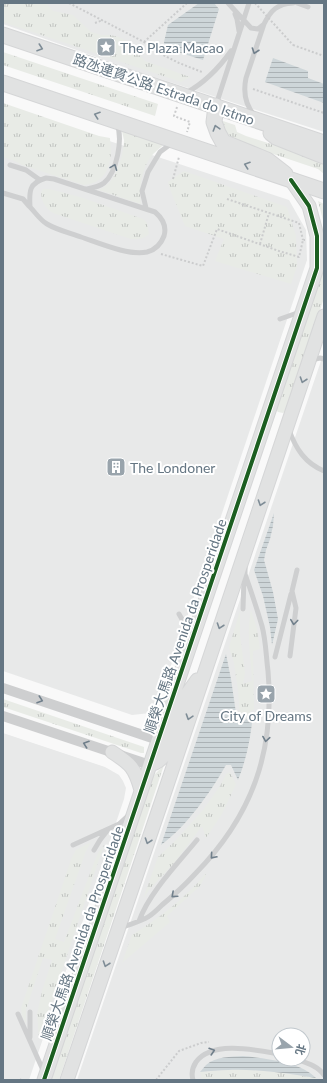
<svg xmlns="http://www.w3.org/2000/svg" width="327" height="1083" font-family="Lato,'Noto Sans SC',sans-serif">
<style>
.built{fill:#e8e9e9;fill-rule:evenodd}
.grass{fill:url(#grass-tufts)}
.water{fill:url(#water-rules)}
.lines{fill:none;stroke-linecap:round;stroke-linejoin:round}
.secondary-casing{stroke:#d5d6d7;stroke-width:15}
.primary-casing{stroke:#d5d6d7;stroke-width:17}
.path{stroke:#cbcccd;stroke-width:2;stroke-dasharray:2 2;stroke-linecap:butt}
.lane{stroke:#cecfd0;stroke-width:5}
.street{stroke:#cecfd0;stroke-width:10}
.secondary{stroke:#e1e2e2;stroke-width:13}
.primary{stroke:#e1e2e2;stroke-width:15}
.path-bridge{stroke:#cbcccd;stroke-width:2;stroke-dasharray:2 2;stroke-linecap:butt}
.cycleway-casing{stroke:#fff;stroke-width:6}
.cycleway{stroke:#1b5e20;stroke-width:4}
.oneway{stroke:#7e8c96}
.oneway2{stroke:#707f8b}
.labels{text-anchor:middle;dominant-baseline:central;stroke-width:4;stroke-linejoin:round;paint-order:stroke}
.poi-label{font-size:14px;fill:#657683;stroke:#fff;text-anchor:start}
.street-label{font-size:14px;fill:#657683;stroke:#fff}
</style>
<defs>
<pattern id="grass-tufts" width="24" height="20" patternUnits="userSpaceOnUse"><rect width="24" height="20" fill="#e8ebe6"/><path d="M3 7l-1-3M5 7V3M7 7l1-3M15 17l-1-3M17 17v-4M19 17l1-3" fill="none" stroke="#c0c3c0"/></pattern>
<pattern id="water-rules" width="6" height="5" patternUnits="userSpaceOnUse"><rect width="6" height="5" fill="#ced6d9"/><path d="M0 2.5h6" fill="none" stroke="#abb2b5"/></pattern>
</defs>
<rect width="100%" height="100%" fill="#f9f9f9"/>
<path class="built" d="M3,3H324V132L136,71L3,24Z
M3,106L289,200L306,230L307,260L161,695L150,713L132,715L3,671Z
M324,352V1080H77ZM279,1035H303V1059H279Z
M3,733L105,767L119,775L123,781L126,788L124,799L29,1080H3Z"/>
<path class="grass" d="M3,3H46L53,11L73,15L91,32L102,35H110L119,37L128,42L134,47L139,55L145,61L190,77L181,82L3,22Z
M3,52L158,104L155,116L3,65Z
M3,103L99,136L110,138C110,142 111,146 111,151C110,169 104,183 84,185L22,165L15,161L3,157Z
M220,120L235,125L237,132L246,136L324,161V174L318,169L235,141L225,134Z
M121,127L166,143C160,148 154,152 150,158C142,169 138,191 141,204L99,190C102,188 106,186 109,183C118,174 124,152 124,140C123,136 122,131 121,127Z
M184,171L287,207L296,236L297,266L291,284L215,261L224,239L185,226L171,192L168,182Z
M43,189H49L80,197L143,219L147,223L149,234C144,239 138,239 131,239L53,213C46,209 41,201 41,193Z
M318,201L324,204V224Z
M324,263V298L286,411L283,413L278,412L276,410L277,407Z
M251,610L257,629L260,649L253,651L254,709L243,718L240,717L238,690L234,663L229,647L240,611V635L245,673L243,684L252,681C251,658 246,634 251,610Z
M3,699L144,747V753H141L3,707Z
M164,765L59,1080H50L152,779L154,775Z
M230,772L236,784L222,814L206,838L202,826L175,862L149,890L143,899L158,857L174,842L203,810L220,786L226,774Z
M91,842L86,851L55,939L64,942L95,860L98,853L104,845L39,1039L37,1014L42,991L52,960L43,958L26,1010V1023L22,1016L21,1008L72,857L76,850Z
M206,873V875L200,886L167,916L170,922L122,963L132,935C159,918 186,898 206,873Z
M240,1069L283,1073L316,1078L317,1080H202L200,1072L226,1070Z"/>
<path class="water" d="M199,3H214L219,9L203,60L165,48L164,42L168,25Z
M273,58L308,71V78L324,84V103L265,82Z
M274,513L273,526L270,539L266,550L264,560L273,592L278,619L272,645L270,627L263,596L254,570Z
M226,654L231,679L237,720L242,723L253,713C251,736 247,758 238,780L231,765H226C210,793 187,826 161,845Z
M243,1056C263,1058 302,1062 316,1078C287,1073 258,1069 228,1070C219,1070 210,1071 200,1072C202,1070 204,1067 206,1065C216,1056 231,1057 243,1056Z"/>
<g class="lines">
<defs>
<path id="secondary" d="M112,752C131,764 135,768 141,790
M150,765C157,763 160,760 165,755L182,701L197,680
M44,1080L317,268V236L309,206L291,180
M67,1080L163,797L324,316"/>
<path id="primary" d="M3,35L324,143
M3,83L324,191
M216,106L214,122L218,133L223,142L267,160L285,174
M271,133L276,137L324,156"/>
</defs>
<use href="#secondary" class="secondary-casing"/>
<use href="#primary" class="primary-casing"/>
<path class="path" d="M69,3L144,42L159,53L179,63L202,72
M95,23L103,20
M144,42L187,3
M293,45L324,56
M253,89L324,113
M177,107L174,116L190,122L187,132
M173,179L179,157
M227,199L299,223L303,240
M260,244L269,213
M161,254L203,266L217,229L279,251L299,257L303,240H305
M20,1079L21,1080
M156,1080L179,1051L201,1043L209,1042"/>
<path class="lane" d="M228,3L251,28L258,29L263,25
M297,3L308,7
M235,14L237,19L239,31
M186,93C204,83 219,68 231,51
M216,105L249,3
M254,115C245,104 243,92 246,78L264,24C271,10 277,4 293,3
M10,165L26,170L40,180
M46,178L54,179L155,212C162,218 167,226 164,236C161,244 155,250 147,252C129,256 99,243 81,237C70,233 57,230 47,224C40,220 35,212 30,207C29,191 29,183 46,178Z
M86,189C92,188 99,187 104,183C117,172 123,139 117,124
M3,193L23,199L29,206
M146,208L142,191L148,172L160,152L172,143
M280,319L300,312
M311,360L320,358L324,359
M289,430C296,449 305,463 324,471
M243,609L244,577
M179,614L191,635
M290,656L296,608L292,591L297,570
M275,657L291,594
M73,845L119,824L130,814
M94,850L100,840L107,831
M139,921C149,893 178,863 197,840
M120,928C130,924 140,922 148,917C153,914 158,909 162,905C174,895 185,885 195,874C252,816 275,752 268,671C266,656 266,641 262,626C257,609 251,591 245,574V568
M18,1014L38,1059L43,1070V1073
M30,1037V1012
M296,1059C307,1063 318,1066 324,1075
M193,1080C191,1073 192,1068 196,1062C212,1040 256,1050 279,1054"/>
<path class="street" d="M3,688L158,740
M3,716L150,765"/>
<use href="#secondary" class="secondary"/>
<use href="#primary" class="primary"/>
<path class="path-bridge" d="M255,3L293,45"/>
<defs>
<path id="cycleway" d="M44,1080L317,268V236L309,206L291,180"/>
</defs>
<use href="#cycleway" class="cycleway-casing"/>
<use href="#cycleway" class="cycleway"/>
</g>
<defs><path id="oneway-chevron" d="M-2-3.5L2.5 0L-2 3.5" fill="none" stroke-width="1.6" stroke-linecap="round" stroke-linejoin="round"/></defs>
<g class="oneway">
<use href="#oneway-chevron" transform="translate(40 48) rotate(19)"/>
<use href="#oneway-chevron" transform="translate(97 115) rotate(-161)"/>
<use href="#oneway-chevron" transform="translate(216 128) rotate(-107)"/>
<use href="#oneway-chevron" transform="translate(247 165) rotate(-161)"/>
<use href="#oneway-chevron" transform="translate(303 380) rotate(109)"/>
<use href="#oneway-chevron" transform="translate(261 503) rotate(109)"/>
<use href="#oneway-chevron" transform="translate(220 626) rotate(109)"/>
<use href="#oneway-chevron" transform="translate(189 717) rotate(108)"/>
<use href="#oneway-chevron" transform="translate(148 841) rotate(109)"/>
<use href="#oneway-chevron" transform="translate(106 964) rotate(109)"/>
</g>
<g class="oneway2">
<use href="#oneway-chevron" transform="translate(255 51) rotate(109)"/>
<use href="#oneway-chevron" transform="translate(114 167) rotate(-69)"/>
<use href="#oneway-chevron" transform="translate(294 622) rotate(97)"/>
<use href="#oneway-chevron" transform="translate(40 700) rotate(19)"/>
<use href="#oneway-chevron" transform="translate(266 739) rotate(99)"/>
<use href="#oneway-chevron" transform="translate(86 744) rotate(-161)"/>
<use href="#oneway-chevron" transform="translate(213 856) rotate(131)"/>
<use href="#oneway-chevron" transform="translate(174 895) rotate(138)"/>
<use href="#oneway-chevron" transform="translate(212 1051) rotate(-17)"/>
</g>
<defs>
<symbol id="sight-square" viewBox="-11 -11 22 22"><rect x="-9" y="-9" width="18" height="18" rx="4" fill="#99a4ac" stroke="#fff"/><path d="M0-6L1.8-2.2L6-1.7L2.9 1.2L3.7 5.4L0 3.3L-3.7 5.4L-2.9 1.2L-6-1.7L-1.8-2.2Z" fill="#fff"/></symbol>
<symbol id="building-square" viewBox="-11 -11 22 22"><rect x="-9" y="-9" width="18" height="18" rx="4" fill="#99a4ac" stroke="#fff"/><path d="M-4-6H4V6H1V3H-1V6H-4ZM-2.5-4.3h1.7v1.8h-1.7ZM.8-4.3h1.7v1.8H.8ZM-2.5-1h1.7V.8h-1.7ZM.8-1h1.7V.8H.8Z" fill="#fff"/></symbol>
</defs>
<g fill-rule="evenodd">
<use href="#sight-square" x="95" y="36" width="22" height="22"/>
<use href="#building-square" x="105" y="456" width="22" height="22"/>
<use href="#sight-square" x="255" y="683" width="22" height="22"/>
</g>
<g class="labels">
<g class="poi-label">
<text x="120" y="47">The Plaza Macao</text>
<text x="130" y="467">The Londoner</text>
<text x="266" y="715" text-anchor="middle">City of Dreams</text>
</g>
<g class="street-label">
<text transform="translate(164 89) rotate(19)">路氹連貫公路 Estrada do Istmo</text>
<text transform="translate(185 626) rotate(-71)">順榮大馬路 Avenida da Prosperidade</text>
<text transform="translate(82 933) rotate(-71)">順榮大馬路 Avenida da Prosperidade</text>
</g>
</g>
<rect width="327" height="1083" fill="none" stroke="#657683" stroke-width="8"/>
<g transform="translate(291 1047) rotate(106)"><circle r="19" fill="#ffffff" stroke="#c1c8cd"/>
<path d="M0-3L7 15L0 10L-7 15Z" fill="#99a4ac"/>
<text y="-6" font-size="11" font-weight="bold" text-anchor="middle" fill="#657683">北</text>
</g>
</svg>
